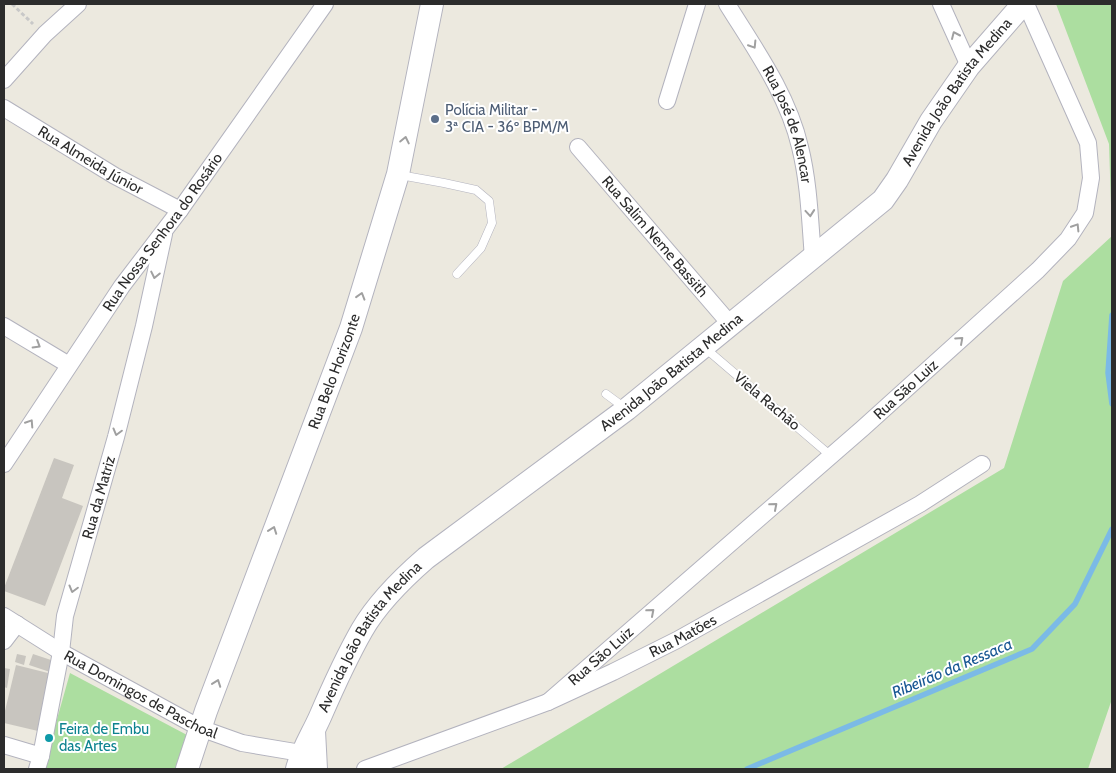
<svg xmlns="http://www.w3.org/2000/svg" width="1116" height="773" font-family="Cabin,sans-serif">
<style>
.green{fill:#acdea0}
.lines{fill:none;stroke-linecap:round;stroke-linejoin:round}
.stream{stroke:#7bbae6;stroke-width:5.5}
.building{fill:#c8c5bf}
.lane-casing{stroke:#b3b3be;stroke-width:9}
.street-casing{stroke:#b3b3be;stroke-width:18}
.secondary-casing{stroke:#b3b3be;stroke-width:24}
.path{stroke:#c8c8c8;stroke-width:3;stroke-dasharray:4 2.5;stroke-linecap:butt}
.lane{stroke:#fff;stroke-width:8}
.street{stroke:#fff;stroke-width:16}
.secondary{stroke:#fff;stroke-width:22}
.oneway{stroke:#a0a0a0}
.service-dot{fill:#5c6f8a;stroke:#fff;stroke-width:2}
.culture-dot{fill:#0f9aa8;stroke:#fff;stroke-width:2}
.labels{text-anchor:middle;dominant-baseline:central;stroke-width:4;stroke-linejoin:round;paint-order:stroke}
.street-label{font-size:15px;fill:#2c2c2c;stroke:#fff}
.service-label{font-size:15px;fill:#4e5e75;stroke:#fff;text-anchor:start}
.culture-label{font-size:15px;fill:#0d838f;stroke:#fff;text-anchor:start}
.water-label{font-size:16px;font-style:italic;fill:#185793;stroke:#fff}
</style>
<rect width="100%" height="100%" fill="#ece9df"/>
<path class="green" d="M1056,4H1112V699L1088,769H501L1004,468L1063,281L1112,236L1109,144Z
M70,673L187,735L177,769H43Z"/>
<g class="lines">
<path class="stream" d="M1112,315L1108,373L1112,404
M747,769L1032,649L1075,604L1112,529"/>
</g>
<path class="building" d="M54,458L74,465L62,498L83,506L45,606L4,591V588Z
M17,654L26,656L24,665L15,662Z
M33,654L54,661L50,672L29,665Z
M16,665L52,674L38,731L4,723V715Z
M4,668L10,669L7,688L4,687Z"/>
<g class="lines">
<defs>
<path id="lane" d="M400,175L444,183L476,190L489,201L492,223L481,248L457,274
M705,348L831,456
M606,394L625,408"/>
<g id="street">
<path id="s1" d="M727,4C755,49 788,95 800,147C809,183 810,221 813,258"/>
<path d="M941,4L969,66"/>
<path d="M4,80L45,34L78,4"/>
<path d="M667,101L697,4"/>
<path id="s2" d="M4,108L115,176L180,210"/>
<path id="s3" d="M578,147L731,325"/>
<path d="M4,326L69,365"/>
<path id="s4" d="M4,464L122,286L180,210L325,4"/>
<path id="s5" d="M4,616L61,652L200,728L242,743L313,755"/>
<path d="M4,641L17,624"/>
<path id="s6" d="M548,702L863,428L1038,270L1068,239L1085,213L1091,178L1088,143L1026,4"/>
<path d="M4,745L41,756"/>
<path id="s7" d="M37,769L41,756L61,652L65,616L116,437L144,326L164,234"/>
<path id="s8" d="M365,769L548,702L613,672L677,640L920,504L982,464"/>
</g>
<g id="secondary">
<path d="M314,731L316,769"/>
<path id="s9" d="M187,769L206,711L351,328L398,174L432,4"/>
<path id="s10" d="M297,769C302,750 312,735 320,717C333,687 346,658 362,630C377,604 403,578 426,558L627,409L883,200L897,180L931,121L969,66L1023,4"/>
</g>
</defs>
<use href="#lane" class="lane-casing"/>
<use href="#street" class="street-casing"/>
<use href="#secondary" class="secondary-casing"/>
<path class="path" d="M12,4L33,24"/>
<use href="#lane" class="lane"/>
<use href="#street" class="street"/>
<use href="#secondary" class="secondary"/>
</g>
<defs><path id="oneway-chevron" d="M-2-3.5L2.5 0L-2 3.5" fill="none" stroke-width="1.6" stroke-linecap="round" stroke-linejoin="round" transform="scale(1.25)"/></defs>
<g class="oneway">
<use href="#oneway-chevron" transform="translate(955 35) rotate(-114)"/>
<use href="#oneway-chevron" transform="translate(753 45) rotate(58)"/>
<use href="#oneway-chevron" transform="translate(405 140) rotate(-78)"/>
<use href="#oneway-chevron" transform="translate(810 213) rotate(85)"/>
<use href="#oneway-chevron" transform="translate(1076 227) rotate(-58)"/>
<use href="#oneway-chevron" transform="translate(155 275) rotate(102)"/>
<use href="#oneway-chevron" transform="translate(361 296) rotate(-73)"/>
<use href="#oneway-chevron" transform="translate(960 340) rotate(-42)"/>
<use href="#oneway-chevron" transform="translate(37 345) rotate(31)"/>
<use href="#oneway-chevron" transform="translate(30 423) rotate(-57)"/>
<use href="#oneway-chevron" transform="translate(117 432) rotate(105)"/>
<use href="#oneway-chevron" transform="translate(774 506) rotate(-41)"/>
<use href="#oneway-chevron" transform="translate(273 530) rotate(-70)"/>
<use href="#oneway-chevron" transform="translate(73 589) rotate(105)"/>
<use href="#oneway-chevron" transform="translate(651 612) rotate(-41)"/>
<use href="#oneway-chevron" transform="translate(217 683) rotate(-70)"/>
</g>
<circle class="service-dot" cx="435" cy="119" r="5"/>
<circle class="culture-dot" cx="49" cy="738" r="5"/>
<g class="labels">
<g class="street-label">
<text stroke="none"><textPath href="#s10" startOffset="962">Avenida João Batista Medina</textPath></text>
<text stroke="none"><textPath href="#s1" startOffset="136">Rua José de Alencar</textPath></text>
<text stroke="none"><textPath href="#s2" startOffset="101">Rua Almeida Júnior</textPath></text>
<text stroke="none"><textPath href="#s4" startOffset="281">Rua Nossa Senhora do Rosário</textPath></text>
<text stroke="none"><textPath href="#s3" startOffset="118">Rua Salim Neme Bassith</textPath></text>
<text stroke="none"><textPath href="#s9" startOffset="424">Rua Belo Horizonte</textPath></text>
<text stroke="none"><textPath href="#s10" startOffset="558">Avenida João Batista Medina</textPath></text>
<text stroke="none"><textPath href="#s6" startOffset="475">Rua São Luiz</textPath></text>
<text transform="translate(767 401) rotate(40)">Viela Rachão</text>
<text stroke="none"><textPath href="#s7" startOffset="279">Rua da Matriz</textPath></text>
<text stroke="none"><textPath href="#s8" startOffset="345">Rua Matões</textPath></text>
<text stroke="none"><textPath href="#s10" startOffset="152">Avenida João Batista Medina</textPath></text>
<text stroke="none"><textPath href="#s6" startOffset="70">Rua São Luiz</textPath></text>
<text stroke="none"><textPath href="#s5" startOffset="158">Rua Domingos de Paschoal</textPath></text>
</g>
<g class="service-label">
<text x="445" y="110">Polícia Militar -<tspan x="445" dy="17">3ª CIA - 36º BPM/M</tspan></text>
</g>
<g class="culture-label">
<text x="59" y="729">Feira de Embu<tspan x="59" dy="17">das Artes</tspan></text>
</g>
<g class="water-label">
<text transform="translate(952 668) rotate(-23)">Ribeirão da Ressaca</text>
</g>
</g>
<rect width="1116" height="773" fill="none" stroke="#2c2c2c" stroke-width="10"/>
</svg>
